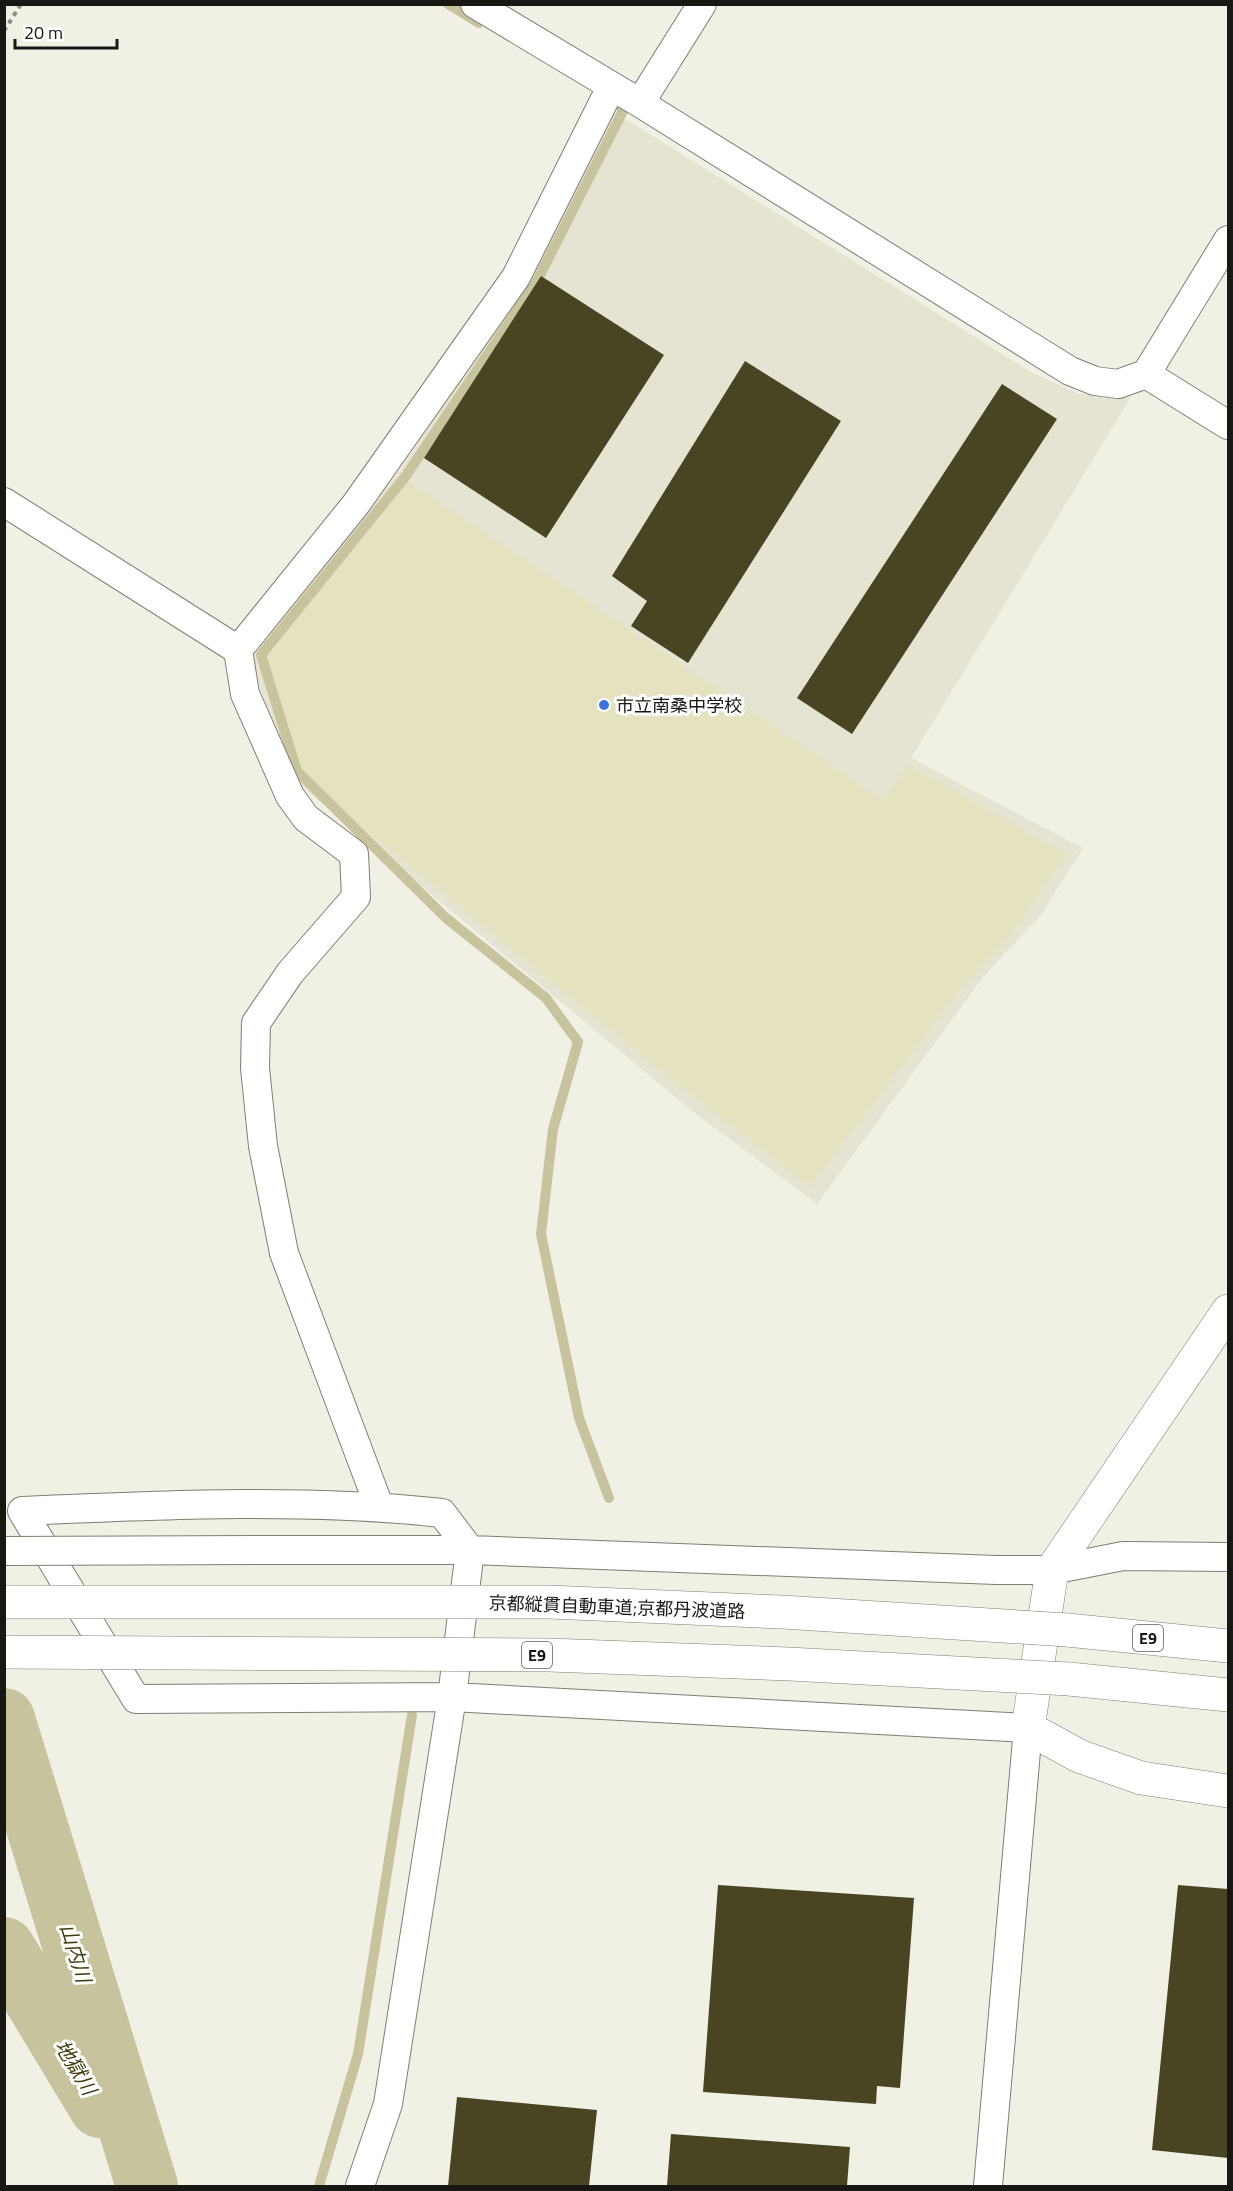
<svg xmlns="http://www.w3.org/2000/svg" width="1233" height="2191" font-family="'Titillium Web','Noto Sans JP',sans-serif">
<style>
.built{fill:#e5e3d1}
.green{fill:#e5e2c0}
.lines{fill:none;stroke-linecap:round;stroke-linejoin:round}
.stream{stroke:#c7c39c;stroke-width:10}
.river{stroke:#c7c39c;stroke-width:62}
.building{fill:#494523}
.street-casing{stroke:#7f7e74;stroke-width:30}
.secondary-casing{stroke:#7f7e74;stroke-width:34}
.highway-casing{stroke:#7f7e74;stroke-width:34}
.path{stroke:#8f8e86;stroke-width:4;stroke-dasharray:4.5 4.5;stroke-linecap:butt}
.street{stroke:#fff;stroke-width:28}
.secondary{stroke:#fff;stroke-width:33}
.highway{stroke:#fff;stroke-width:33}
.street-bridge-casing{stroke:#7f7e74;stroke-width:30;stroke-linecap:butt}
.highway-bridge-casing{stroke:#7f7e74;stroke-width:34;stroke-linecap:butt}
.street-bridge{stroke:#fff;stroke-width:28}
.highway-bridge{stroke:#fff;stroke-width:33}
.poi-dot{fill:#3e73e3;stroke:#fff;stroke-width:2}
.labels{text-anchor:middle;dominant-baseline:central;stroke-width:6;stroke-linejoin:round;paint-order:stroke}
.shield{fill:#fff;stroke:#5d5d5a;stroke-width:1.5}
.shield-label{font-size:16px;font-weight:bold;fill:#181713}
.poi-label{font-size:18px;fill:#181713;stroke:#fff;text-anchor:start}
.street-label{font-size:18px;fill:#181713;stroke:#fff}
.water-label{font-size:20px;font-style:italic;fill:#413c0b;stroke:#fff}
</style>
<rect width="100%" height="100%" fill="#f1f0e5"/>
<path class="built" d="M614,112L1031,372L1079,394L1131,397L911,758L1083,848L1041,915L983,977L817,1204L692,1111L282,770L251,652L401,469L528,277Z"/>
<path class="green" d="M408,481L883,800L909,765L1066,854L1008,939L962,987L810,1187L663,1073L291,769L263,662Z"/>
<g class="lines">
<path class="stream" d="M448,4L479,23
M609,1498L579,1418L541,1234L553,1129L578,1042L546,998L446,918L297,771L261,655L405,477L537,281L624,109L614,103
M319,2186L358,2054L412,1715"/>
<path class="river" d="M4,1719L147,2186
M4,1948L100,2107"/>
</g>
<path class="building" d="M541,276L664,355L546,538L424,458Z
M745,361L841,421L688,663L631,626L647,601L612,576Z
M1002,384L1057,419L852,734L797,698Z
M718,1885L914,1898L900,2088L877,2086L876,2104L703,2092Z
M1178,1885L1228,1889V2158L1152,2150Z
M457,2097L597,2110L589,2186H448Z
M671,2134L850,2147L847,2186H667Z"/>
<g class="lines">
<defs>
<path id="street" d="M475,4L640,103L1070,371L1095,381L1118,384L1146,374L1228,240
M640,103L702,4
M1146,374L1228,425
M4,502L238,650
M379,1506L284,1253L263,1146L255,1068L256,1023L290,973L356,897L354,854L306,818L290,796L245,694L238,650L356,504L516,277L611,87
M268,1550H470L996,1570H1052L1123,1556L1228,1557
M360,2186L388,2104L452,1697L470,1550L442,1513C303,1498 161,1505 22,1511L136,1699L452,1697L1028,1728L988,2186"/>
<path id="secondary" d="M1228,1311L1052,1570L1028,1728L1079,1756L1141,1778L1228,1791"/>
<path id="highway" d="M1067,1630L1228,1646
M1069,1679L1228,1695"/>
</defs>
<use href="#street" class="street-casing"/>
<use href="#secondary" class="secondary-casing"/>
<use href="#highway" class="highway-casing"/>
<path class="path" d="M4,31L21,4"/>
<use href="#street" class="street"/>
<use href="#secondary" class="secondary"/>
<use href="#highway" class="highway"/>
<defs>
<path id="street-bridge" d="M4,1551L268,1550"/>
<path id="highway-bridge" d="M4,1602H549L782,1612L1067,1630
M4,1652L549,1655L789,1664L1069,1679"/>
</defs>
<use href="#street-bridge" class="street-bridge-casing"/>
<use href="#highway-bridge" class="highway-bridge-casing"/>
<use href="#street-bridge" class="street-bridge"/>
<use href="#highway-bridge" class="highway-bridge"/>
</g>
<circle class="poi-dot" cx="604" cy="705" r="6"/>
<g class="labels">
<g class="shield">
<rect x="1133" y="1625" width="30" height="26" rx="4.5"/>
<rect x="522" y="1642" width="30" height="26" rx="4.5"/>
</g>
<g class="shield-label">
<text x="1148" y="1638">E9</text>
<text x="537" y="1655">E9</text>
</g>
<g class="poi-label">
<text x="616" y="705">市立南桑中学校</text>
</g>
<g class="street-label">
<text transform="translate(617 1607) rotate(2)">京都縦貫自動車道;京都丹波道路</text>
</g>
<g class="water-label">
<text transform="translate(76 1953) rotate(73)">山内川</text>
<text transform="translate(76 2067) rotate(59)">地獄川</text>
</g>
</g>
<rect width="1233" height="2191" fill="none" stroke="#181713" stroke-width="12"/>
<path d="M15 39v9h102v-9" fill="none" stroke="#181713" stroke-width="3"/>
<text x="24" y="39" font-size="18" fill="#181713" stroke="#ffffff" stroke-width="4.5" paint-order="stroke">20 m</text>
</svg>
